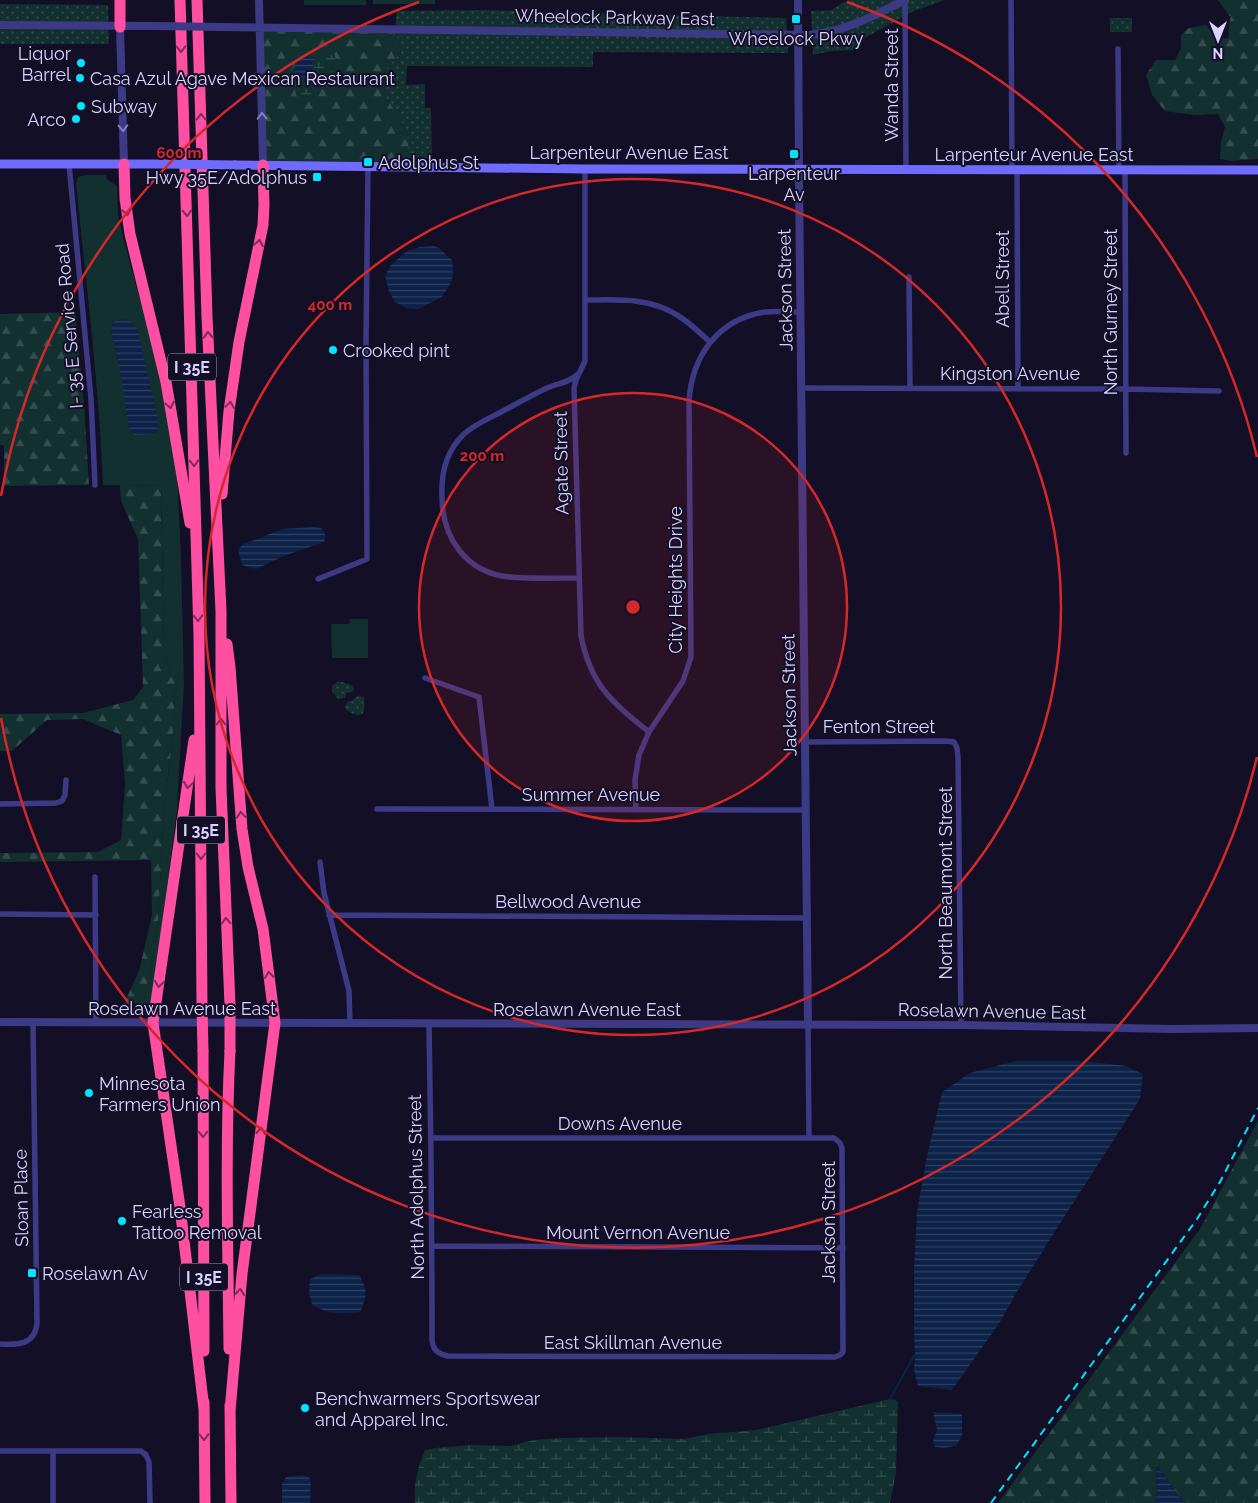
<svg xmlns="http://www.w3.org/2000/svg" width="1258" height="1503" font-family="Raleway,sans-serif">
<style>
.grass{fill:#12302f;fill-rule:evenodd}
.forest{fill:url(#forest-firs)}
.wetland{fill:url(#wetland-marsh)}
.park{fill:url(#park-dots)}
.water{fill:url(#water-rules)}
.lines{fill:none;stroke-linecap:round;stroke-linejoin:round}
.stream{stroke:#0c2248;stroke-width:2}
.minor{stroke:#3d3a85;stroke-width:5.5}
.tertiary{stroke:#3d3a85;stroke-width:8}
.secondary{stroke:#6f6bff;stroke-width:9}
.motorway{stroke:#ff4fa3;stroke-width:11}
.rail{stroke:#00e5ff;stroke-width:2;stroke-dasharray:8 6;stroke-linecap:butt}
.tertiary-bridge{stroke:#3d3a85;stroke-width:8}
.secondary-bridge{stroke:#6f6bff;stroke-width:9}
.motorway-bridge{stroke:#ff4fa3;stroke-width:11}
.oneway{stroke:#7d2c5e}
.oneway2{stroke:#837fbc}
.ring{fill:none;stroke:#d62828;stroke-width:2.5}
.poi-dot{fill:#00e5ff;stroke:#130f26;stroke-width:2}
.labels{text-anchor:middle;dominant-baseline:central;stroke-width:4;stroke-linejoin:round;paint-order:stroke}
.shield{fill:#130f26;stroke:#9e99be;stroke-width:1}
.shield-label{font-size:16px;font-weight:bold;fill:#d9d4ff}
.street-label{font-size:18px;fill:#d9d4ff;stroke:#130f26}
.poi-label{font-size:18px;fill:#d9d4ff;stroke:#130f26;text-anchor:start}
.centre{fill:#d62828;stroke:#130f26;stroke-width:2.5}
.ring-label{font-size:15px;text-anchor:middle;font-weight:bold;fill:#d62828;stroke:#130f26;stroke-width:4;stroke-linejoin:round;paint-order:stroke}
</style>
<defs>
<pattern id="forest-firs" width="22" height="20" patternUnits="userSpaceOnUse" patternTransform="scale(1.25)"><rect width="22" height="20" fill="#12302f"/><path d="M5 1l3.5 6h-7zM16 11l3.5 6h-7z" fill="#344d4e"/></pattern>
<pattern id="wetland-marsh" width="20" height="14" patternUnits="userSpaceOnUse" patternTransform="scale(1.25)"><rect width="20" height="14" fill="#12302f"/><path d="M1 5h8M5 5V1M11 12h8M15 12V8" fill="none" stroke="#344d4e"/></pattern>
<pattern id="park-dots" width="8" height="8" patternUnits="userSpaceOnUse" patternTransform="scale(1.25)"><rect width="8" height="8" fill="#12302f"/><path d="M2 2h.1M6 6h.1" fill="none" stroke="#344d4e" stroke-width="1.8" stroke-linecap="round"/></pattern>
<pattern id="water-rules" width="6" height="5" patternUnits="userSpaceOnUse" patternTransform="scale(1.25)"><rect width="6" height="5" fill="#0c2248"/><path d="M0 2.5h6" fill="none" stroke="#2f4163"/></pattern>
</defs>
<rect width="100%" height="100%" fill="#130f26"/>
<path class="grass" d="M304,0H366V5H304Z
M373,0H435V4H373Z
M85,175H106L107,179L117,186L118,214L123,237L139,296L149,325L159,369L177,471L181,557L184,683L177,810L151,1009L142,1010L150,971L158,920L164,812L174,724L175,684L164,655L161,486L103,485C99,384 86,284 76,183L78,177ZM111,331L154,434L118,359Z
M350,619H368V658H332L331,624H349Z"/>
<path class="forest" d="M1218,0H1258V159L1231,161L1220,159L1221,142L1225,127L1218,114L1194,115L1165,111L1152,95L1146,75L1156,60H1175L1181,48V35L1189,28L1206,25L1217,39L1228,38L1230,17Z
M260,27L395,29L401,51L384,72L400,119L408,135V167L263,165Z
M75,312L84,404L89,485L4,486V446L0,445V314Z
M120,485L161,486L164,655L175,684L174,724L164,812L158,920L150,972L142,1010L119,1015L139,971L152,915L151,860L0,862V853L98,852L121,840L125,784L121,735L83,719L47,720L12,751H0V714L83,713L133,700L143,687L138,539L121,501Z
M1258,1121V1503H1185C1174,1491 1167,1477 1156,1465L1157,1490L1155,1503H998L1200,1229Z"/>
<path class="wetland" d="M302,53L335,55L336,67L326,80L317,83L314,94L306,101L296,95L292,73L293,60Z
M890,1399L898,1401L896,1473L890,1503H415C413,1485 418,1467 425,1450L435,1448L470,1445L510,1446L534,1440L560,1438L620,1437L685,1439L708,1434L757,1430Z"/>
<path class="park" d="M848,0H945L914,11L859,41L857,50L831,51L813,55L811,11L831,10Z
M0,4L108,5L109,44H0Z
M478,10L786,18L788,53L593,52V67L407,66L406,85L425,84V108H431L432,158H408V135L400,119L387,99L384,72L401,51L395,29L397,11Z
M1110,18H1132V32H1110Z
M338,681C339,681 352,685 353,686L354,689L352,692L346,693L345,698L338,699L332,691V686Z
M360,696L364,697C364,700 365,708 364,710C363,720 350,712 346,710L345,706L349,701H352L356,697Z"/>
<path class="water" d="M302,56L314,57C313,67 314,73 303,77L295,73C293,65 297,61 302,56Z
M434,246L439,248L452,260L453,269L452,281L442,297L418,309L406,308L395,302L389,292L385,276L391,265L407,251L420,247Z
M128,319L137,327L158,420V431L154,434L134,435L129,428L118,359L111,331L112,324L117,320Z
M313,527L321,528C325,533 327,536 324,542L284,556L256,569L242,565L238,550L243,544L283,529Z
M1016,1061H1084L1126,1066L1143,1074L1140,1099L1059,1225L1018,1290L1000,1322L952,1390L918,1386L914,1370L915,1354L914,1328V1268L917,1212L927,1156L942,1092L970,1073Z
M321,1274L359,1275C368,1289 367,1297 360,1312C340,1314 330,1315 312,1305L309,1293L310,1279Z
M933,1412L962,1414V1435L957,1445L945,1448L935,1447L933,1440L937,1430Z
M1156,1464C1166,1477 1174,1491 1185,1503H1155L1157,1490Z
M303,1475L309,1477L311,1483L310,1503H282V1484L286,1477Z"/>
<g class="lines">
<path class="stream" d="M890,1399L915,1354"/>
<path class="minor" d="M905,0L906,169
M1011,0L1012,170
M1118,49L1119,170
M69,164L91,399L95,485
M585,169V361L576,380L574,388L581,636C591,686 612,702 649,732
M1017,170L1018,389
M1125,170L1126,453
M909,277L910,388
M585,300C617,300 649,297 677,315C689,322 700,333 710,342
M578,374C569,383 558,383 547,388C532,395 518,403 503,411C490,418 475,424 464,434C446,451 441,473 442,496C442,538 466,573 510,577C533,579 556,578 579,578
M801,388L1125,389L1219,391
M318,579L367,559L366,343L368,167
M425,678L479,697L492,809
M805,742L946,741L954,742L957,748L958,757L961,1025
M0,804L56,803L62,801L65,795L66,780
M377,809L806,810
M636,810L635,780L639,755L649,732L683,681L691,657L689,401C692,356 718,319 765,312C777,311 789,312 800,312
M320,862L324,893L349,991L350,1024
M95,877L96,1023
M0,914L96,915
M329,915L807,918
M429,1024C431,1129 432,1235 432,1340C433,1350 438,1354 448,1356L835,1357L840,1355L843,1352L842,1148L840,1143L834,1138H431
M808,1025L809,1138
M432,1246L843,1248
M0,1344C18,1345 35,1345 37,1323L33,1022
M0,1451H141L146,1455L149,1462L150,1503
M53,1451V1503"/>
<path class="tertiary" d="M259,0L263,165
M798,0L799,180L808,1025
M0,25L156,26
M120,27L124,164
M221,27L808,35C843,33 875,15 905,0
M0,1022L961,1025L1173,1029L1258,1028"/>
<path class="secondary" d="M0,164H164
M235,165L585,169L1258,170"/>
<path class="motorway" d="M120,0V27
M180,0L199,635L202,1005
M197,0L207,317L221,611V788L230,1005
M124,164L125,198L130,234L166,382L190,523
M222,494L229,411L239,342L263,225L264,205L263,165
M227,644L230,667L242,829L248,867L263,929L275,1023L242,1274L230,1411
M194,740L153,1023L180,1207L204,1409
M203,1051L204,1351
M229,1349C228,1249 225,1150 230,1051
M204,1402L205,1503
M230,1405L231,1503"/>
<path class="rail" d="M991,1503L1197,1219L1220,1182L1258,1108"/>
<path class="tertiary-bridge" d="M156,26L221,27"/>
<path class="secondary-bridge" d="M164,164L235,165"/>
<path class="motorway-bridge" d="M202,1005L203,1051
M230,1005V1051"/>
</g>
<defs><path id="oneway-chevron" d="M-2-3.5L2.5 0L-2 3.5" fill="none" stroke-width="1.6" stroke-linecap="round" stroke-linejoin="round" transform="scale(1.25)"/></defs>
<g class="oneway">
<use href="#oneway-chevron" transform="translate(181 49) rotate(89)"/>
<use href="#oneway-chevron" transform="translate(201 117) rotate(-91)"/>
<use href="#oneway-chevron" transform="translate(127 212) rotate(81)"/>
<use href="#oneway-chevron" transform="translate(187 213) rotate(88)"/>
<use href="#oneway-chevron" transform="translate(259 243) rotate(-79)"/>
<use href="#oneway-chevron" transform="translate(208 335) rotate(-93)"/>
<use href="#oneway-chevron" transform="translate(170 405) rotate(79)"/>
<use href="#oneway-chevron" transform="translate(230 405) rotate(-82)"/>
<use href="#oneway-chevron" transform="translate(194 463) rotate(88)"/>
<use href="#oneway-chevron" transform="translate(198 618) rotate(88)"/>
<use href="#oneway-chevron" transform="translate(221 722) rotate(-90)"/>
<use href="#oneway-chevron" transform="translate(188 785) rotate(98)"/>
<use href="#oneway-chevron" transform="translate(241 815) rotate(-94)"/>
<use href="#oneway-chevron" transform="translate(201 856) rotate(90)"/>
<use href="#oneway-chevron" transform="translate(226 921) rotate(-93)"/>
<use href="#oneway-chevron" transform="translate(269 975) rotate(-97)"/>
<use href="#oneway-chevron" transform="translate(159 984) rotate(98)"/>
<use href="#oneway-chevron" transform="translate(261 1131) rotate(-83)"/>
<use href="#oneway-chevron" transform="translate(203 1134) rotate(90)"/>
<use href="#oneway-chevron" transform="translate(240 1292) rotate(-84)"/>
<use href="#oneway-chevron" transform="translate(204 1437) rotate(89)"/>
</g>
<g class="oneway2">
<use href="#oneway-chevron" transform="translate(262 116) rotate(-91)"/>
<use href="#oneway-chevron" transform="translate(123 128) rotate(88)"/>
</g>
<circle cx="633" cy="607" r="214" fill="#d62828" fill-opacity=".12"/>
<g class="ring">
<circle cx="633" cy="607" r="214"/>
<circle cx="633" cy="607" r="428"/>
<path d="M1257 757A642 642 0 0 1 1 718M1 496A642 642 0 0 1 419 2M847 2A642 642 0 0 1 1257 457"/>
</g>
<g class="poi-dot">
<rect x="791" y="14" width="10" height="10" rx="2.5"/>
<circle cx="81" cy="63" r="5"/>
<circle cx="80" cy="78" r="5"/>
<circle cx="81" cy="106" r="5"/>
<circle cx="76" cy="119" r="5"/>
<rect x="789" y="149" width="10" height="10" rx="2.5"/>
<rect x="363" y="157" width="10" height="10" rx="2.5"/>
<rect x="312" y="172" width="10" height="10" rx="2.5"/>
<circle cx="333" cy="350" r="5"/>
<circle cx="89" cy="1093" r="5"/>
<circle cx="122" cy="1221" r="5"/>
<rect x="27" y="1268" width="10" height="10" rx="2.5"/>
<circle cx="305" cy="1408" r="5"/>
</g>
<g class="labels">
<g class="shield">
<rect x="168" y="353.5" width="48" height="27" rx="4"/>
<rect x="177" y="816.5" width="48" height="27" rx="4"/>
<rect x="180" y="1263.5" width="48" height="27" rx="4"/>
</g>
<g class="shield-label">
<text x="192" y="367">I 35E</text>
<text x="201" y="830">I 35E</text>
<text x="204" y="1277">I 35E</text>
</g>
<g class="street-label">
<text transform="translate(615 17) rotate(1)">Wheelock Parkway East</text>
<text transform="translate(891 85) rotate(-90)">Wanda Street</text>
<text x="629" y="152">Larpenteur Avenue East</text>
<text x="1034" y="154">Larpenteur Avenue East</text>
<text transform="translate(1002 279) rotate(-90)">Abell Street</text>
<text transform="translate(785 290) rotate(-91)">Jackson Street</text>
<text transform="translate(1110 312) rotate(-90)">North Gurney Street</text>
<text transform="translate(69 326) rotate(-95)">I- 35 E Service Road</text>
<text x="1010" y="373">Kingston Avenue</text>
<text transform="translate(561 463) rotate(-91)">Agate Street</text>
<text transform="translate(675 580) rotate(-90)">City Heights Drive</text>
<text transform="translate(789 695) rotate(-91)">Jackson Street</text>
<text x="879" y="726">Fenton Street</text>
<text x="591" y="794">Summer Avenue</text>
<text transform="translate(945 883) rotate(-90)">North Beaumont Street</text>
<text x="568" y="901">Bellwood Avenue</text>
<text x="182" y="1008">Roselawn Avenue East</text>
<text x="587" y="1009">Roselawn Avenue East</text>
<text transform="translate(992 1011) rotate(1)">Roselawn Avenue East</text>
<text x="620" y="1123">Downs Avenue</text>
<text transform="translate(416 1187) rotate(-91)">North Adolphus Street</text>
<text transform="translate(21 1198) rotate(-91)">Sloan Place</text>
<text transform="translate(828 1222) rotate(-90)">Jackson Street</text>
<text x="638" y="1232">Mount Vernon Avenue</text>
<text x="633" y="1342">East Skillman Avenue</text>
</g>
<g class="poi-label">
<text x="796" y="38" text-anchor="middle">Wheelock Pkwy</text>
<text x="71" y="53" text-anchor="end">Liquor<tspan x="71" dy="21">Barrel</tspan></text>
<text x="90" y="78">Casa Azul Agave Mexican Restaurant</text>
<text x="91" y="106">Subway</text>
<text x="66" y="119" text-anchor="end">Arco</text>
<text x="378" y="162">Adolphus St</text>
<text x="794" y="173" text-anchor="middle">Larpenteur<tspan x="794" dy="21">Av</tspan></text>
<text x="307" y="177" text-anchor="end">Hwy 35E/Adolphus</text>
<text x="343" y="350">Crooked pint</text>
<text x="99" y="1083">Minnesota<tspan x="99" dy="21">Farmers Union</tspan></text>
<text x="132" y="1211">Fearless<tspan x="132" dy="21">Tattoo Removal</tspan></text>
<text x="42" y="1273">Roselawn Av</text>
<text x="315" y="1398">Benchwarmers Sportswear<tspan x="315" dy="21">and Apparel Inc.</tspan></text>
</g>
</g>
<circle cx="633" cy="607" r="8" class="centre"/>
<g class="ring-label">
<text x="179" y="158">600 m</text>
<text x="330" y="310">400 m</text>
<text x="482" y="461">200 m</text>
</g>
<g transform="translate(1218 40) rotate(180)" stroke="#130f26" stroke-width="4" paint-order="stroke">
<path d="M0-4L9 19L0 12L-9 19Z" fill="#d9d4ff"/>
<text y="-8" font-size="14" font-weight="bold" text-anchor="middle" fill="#d9d4ff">N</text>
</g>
</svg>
